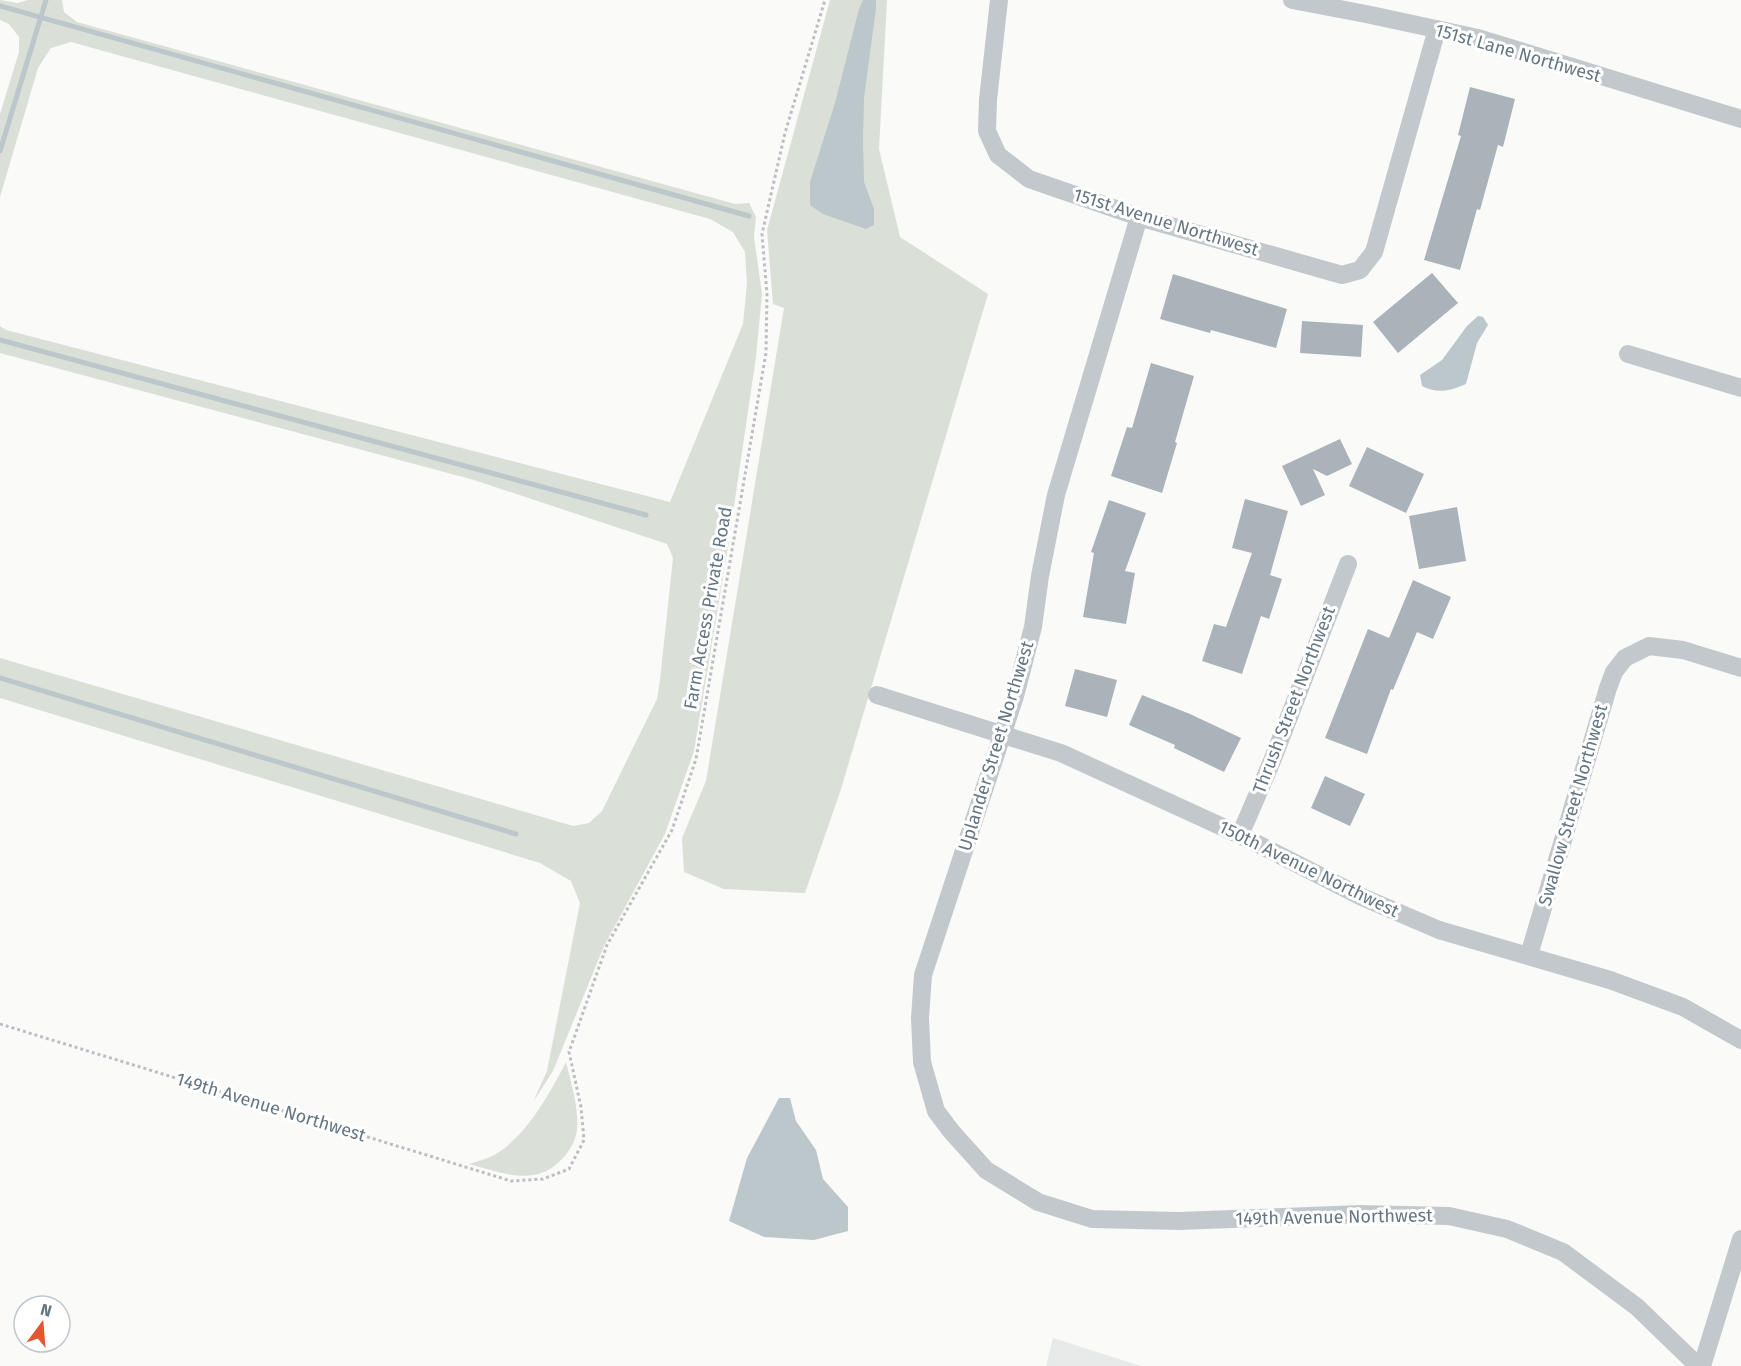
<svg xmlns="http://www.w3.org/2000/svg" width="1741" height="1366" font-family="'Fira Sans',sans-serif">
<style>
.built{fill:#e8e9e9}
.green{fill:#dadfd7}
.water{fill:#bbc7cb}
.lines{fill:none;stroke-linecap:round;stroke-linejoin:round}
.stream{stroke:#bbc7cb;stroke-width:5}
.building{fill:#aab3b9}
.path{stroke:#bbbfc2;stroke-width:3;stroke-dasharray:3 3;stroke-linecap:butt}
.minor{stroke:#c3c8cc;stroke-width:18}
.labels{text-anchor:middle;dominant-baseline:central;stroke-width:6;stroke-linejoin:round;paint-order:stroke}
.street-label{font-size:18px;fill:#657683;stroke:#fff}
</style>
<rect width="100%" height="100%" fill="#fafaf8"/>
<path class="built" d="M1053,1338L1141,1366H1046Z"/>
<path class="green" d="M0,0L17,3L28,0H62L64,12L77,22L735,204L749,203L756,217L754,237L762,294L756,357L728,547L694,751L665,834L604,946L553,1071L533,1102L547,1071L580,903L571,881L540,863L0,698V658L573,826L589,823L602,811L657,699L660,680L673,558L667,544L474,480L0,353V326L6,330L670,502L743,324L747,283L745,252L733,232L710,219L71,42L51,48L38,68L0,197V114L19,52V37L9,24L0,20Z
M830,0H887L879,149L900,237L988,294L841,789L805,893L724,889L684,872L682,838L706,781L784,308L773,304L767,230Z
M566,1062C570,1079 576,1098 577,1116C579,1133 574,1146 563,1158C536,1188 503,1173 469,1164C478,1161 488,1159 496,1154C527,1135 550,1093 566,1062Z"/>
<path class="water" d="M863,0H876V8L864,98L863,140L864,182L874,209V225L866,229L823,214L810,205V182L835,103L859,9Z
M1478,316L1483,317L1488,325L1477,343L1466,384C1449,391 1439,394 1422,386L1420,375L1442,360L1467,326Z
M779,1098H790L796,1121L816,1150L823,1179L848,1207V1231L814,1240L764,1237L729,1221L747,1158Z"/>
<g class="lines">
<path class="stream" d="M0,6L749,216
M0,151L46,0
M0,340L646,515
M0,678L516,834"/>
</g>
<path class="building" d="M1470,87L1515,99L1503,147L1498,145L1480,210L1477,209L1460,270L1424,260L1461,136L1458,135Z
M1432,273L1458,303L1398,353L1373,322Z
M1173,274L1287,309L1276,348L1211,330L1210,333L1160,319Z
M1302,321L1363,325L1361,357L1300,353Z
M1151,363L1194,376L1175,442L1177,443L1162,493L1111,476L1127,427L1132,428Z
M1340,439L1352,464L1327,476L1313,469L1325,495L1301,506L1282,466Z
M1367,447L1424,474L1406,513L1349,486Z
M1245,499L1288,511L1270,575L1282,579L1269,619L1261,616L1242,674L1202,661L1214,624L1226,627L1252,553L1232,548Z
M1109,500L1146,513L1125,571L1135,573L1126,624L1083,617L1094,553L1091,552Z
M1457,507L1466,561L1419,569L1409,516Z
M1413,580L1451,597L1433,639L1417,632L1393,690L1391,689L1367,754L1325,738L1368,629L1389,638Z
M1075,669L1117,680L1107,717L1065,706Z
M1142,695L1190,714L1241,738L1224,772L1174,748L1175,745L1129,725Z
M1325,776L1365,794L1350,826L1311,808Z"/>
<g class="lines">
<path class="path" d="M0,1024L511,1181L543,1179L569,1169L584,1140L581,1107L569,1052L607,945L672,830L696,759L766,353L767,294L762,234L785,133L825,0"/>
<path class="minor" d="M999,0L988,100L987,131L998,155L1029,179L1139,217L1342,275L1360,270L1374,252L1437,29
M1292,0L1366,14L1478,38L1741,119
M1139,217L1056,495L1040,576L1033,627L1015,696L923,975L920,1018L922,1062L936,1111L951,1131L986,1170L1038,1202L1092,1219L1179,1221L1360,1214L1449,1216L1507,1229L1563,1252L1637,1307L1698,1366
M1628,354L1741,388
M877,695L1061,753L1240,835L1362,897L1439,930L1610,980L1683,1007L1741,1040
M1240,835L1272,761L1348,564
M1529,955L1608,688L1614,672L1625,658L1649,646L1683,650L1741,668
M1702,1366L1741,1239"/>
</g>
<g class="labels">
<g class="street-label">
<text transform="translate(1518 53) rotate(16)">151st Lane Northwest</text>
<text transform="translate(1166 222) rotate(17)">151st Avenue Northwest</text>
<text transform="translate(708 608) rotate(-80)">Farm Access Private Road</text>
<text transform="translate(1294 700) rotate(-69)">Thrush Street Northwest</text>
<text transform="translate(996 746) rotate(-73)">Uplander Street Northwest</text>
<text transform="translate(1573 805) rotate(-74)">Swallow Street Northwest</text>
<text transform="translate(1309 869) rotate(26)">150th Avenue Northwest</text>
<text transform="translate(271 1107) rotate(17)">149th Avenue Northwest</text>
<text transform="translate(1334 1217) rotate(-1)">149th Avenue Northwest</text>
</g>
</g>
<g transform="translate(42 1324) rotate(16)"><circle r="28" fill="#ffffff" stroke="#c1c8cd" stroke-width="1.5"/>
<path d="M0-4.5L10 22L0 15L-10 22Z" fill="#e4572e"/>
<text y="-9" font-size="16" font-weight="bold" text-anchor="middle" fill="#657683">N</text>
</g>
</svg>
